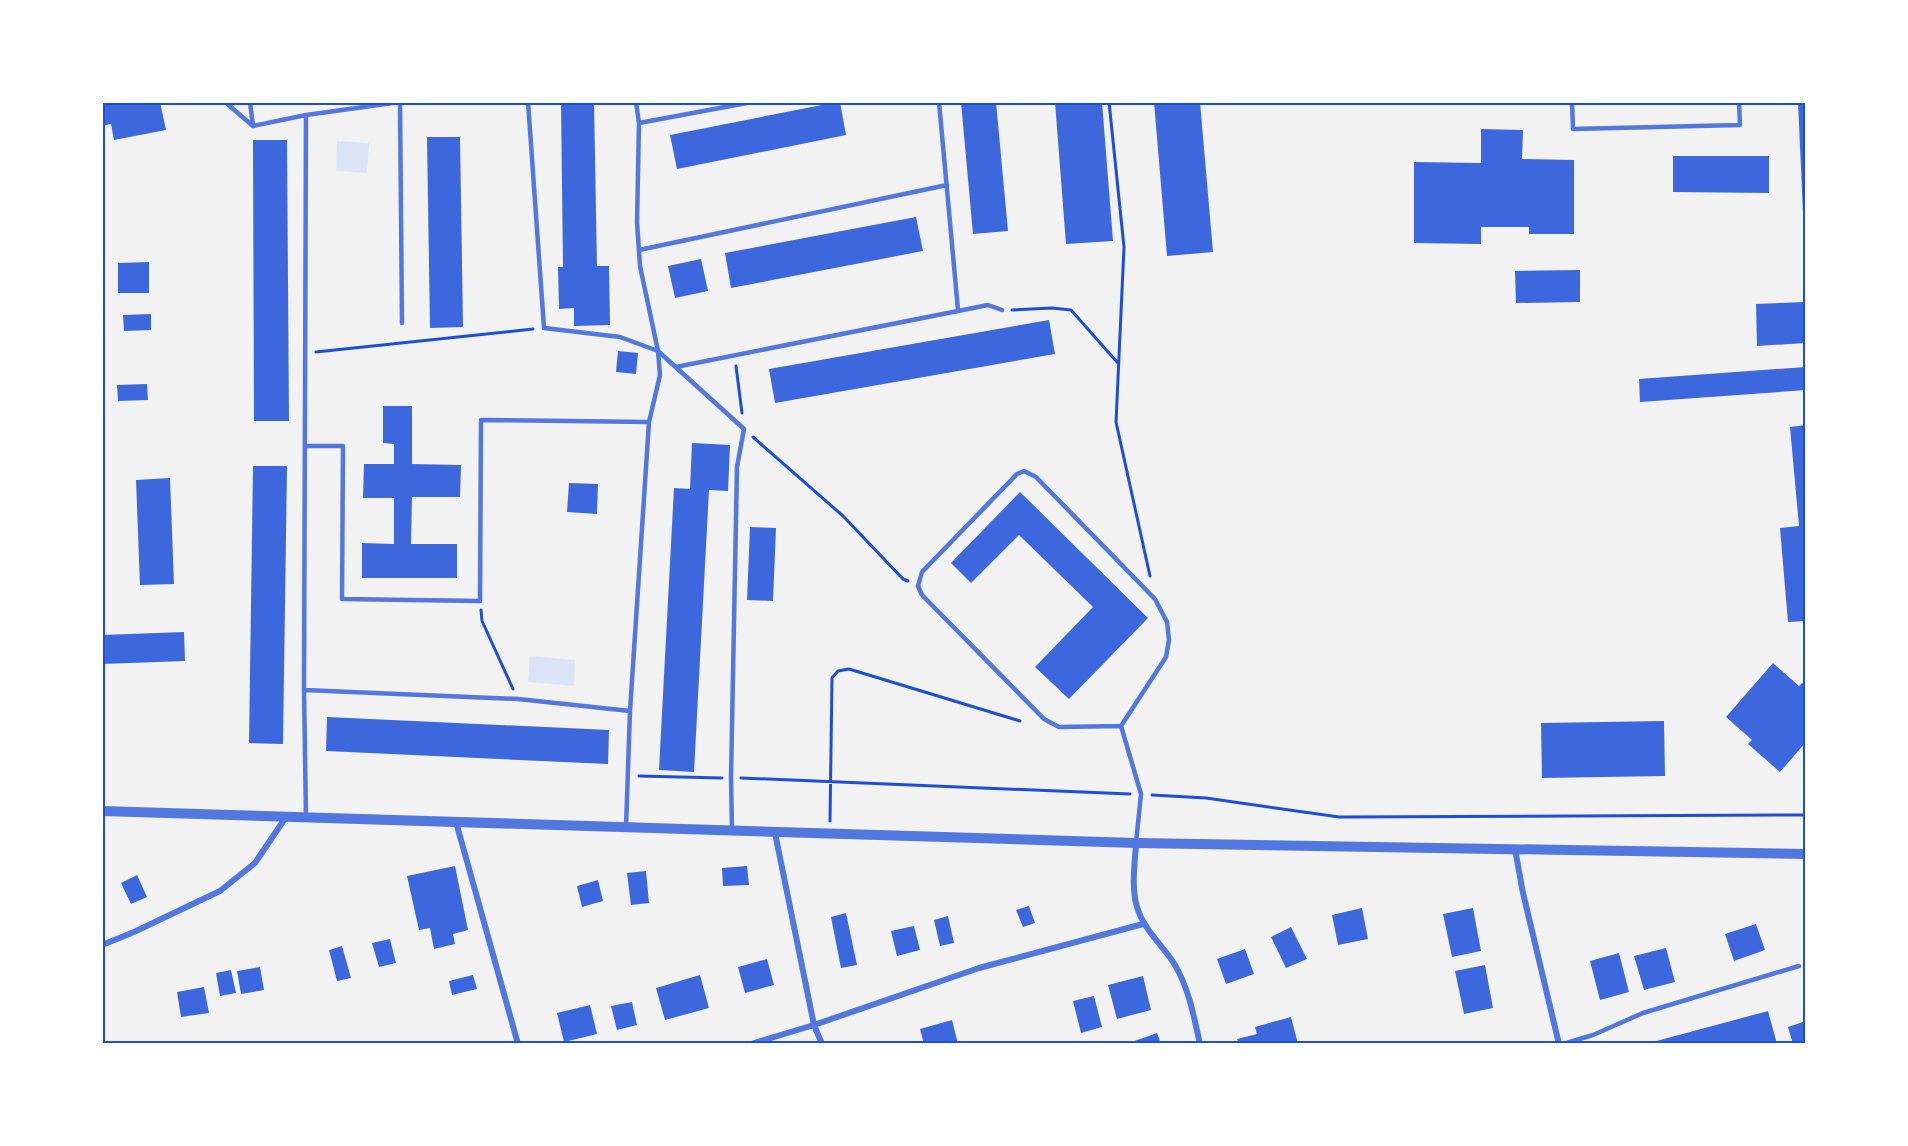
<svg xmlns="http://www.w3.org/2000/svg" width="1908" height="1146" font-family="'DejaVu Sans',sans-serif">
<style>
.green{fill:#dbe4f7}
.building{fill:#3d67dc}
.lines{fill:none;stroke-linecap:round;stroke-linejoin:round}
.path{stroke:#1d4ed8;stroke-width:3}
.service{stroke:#5277de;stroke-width:4.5}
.minor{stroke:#5277de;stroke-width:6}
.tertiary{stroke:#5277de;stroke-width:10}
.neatline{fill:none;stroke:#1d4ed8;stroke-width:2}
</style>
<rect width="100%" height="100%" fill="#f2f2f2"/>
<path class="green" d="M337,141L369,143L367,173L336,171Z
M530,656L575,660L574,686L528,682Z"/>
<path class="building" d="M102,102H160L166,130L114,140L111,124L102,126Z
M561,102H594L597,266H609L610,325L574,326V308L559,309L558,267H563Z
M837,102H840L846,135L677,169L670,135Z
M961,102H996L1008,231L973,234Z
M1055,102H1102L1113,241L1066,244Z
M1154,102H1200L1213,252L1167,256Z
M1798,102H1806V235H1804Z
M1481,129L1523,130L1522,159L1574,160V234H1529V227H1481V244L1414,243V162L1481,163Z
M427,137H460L463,327L430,328Z
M253,140H287L289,421H254Z
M1673,156H1769V193L1673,192Z
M916,217L923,251L731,288L725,253Z
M701,259L708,291L675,298L668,266Z
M149,262V293H118V263Z
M1580,270V302L1516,303L1515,271Z
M1806,302V343L1757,346L1756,304Z
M151,314V330L124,331L123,315Z
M1049,320L1055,354L775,403L769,369Z
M618,351L638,353L636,374L616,372Z
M1806,367V390L1640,402L1639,379Z
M147,384L148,400L118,401L117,385Z
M383,406H412V464L461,465L460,497H412L411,544H457V578H362V543L394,544V498H363L364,464H394V444L383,443Z
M1806,425V621L1788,622L1780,528L1799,526L1790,427Z
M692,443L730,445L728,491L709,490L694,772L659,770L674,488L690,489Z
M253,466H287L283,744L249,743Z
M170,478L174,584L140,585L136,480Z
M569,483L598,484L597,514L567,512Z
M1020,492L1148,618L1069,699L1035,667L1093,607L1019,535L971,583L951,563Z
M750,527L776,528L773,601L747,600Z
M184,632L185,661L102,664V635Z
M1773,663L1799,686L1802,683L1806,686V742L1780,772L1748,744L1752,740L1726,717Z
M327,717L609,730L608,764L326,751Z
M1664,721L1665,776L1542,778L1541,723Z
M455,866L468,930L453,934L455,944L434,949L430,928L419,930L407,876Z
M747,866L749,885L723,886L722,868Z
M646,871L649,903L631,905L627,873Z
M137,875L147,897L131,904L121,883Z
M598,880L603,901L582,907L577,886Z
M1029,906L1035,923L1023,927L1016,910Z
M1362,908L1368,939L1338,945L1332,915Z
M1473,908L1481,951L1452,957L1443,914Z
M846,913L857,965L841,968L831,917Z
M948,916L954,943L940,946L934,920Z
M1756,924L1765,950L1734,961L1725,934Z
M914,926L920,950L897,956L891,931Z
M1291,927L1307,959L1286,968L1271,937Z
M390,939L396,963L379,967L372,943Z
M342,946L351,978L337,981L329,950Z
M1666,948L1675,982L1644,990L1634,956Z
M1245,949L1254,974L1226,984L1217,959Z
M1619,953L1629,992L1600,1000L1590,961Z
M767,959L774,985L745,993L738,967Z
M1485,965L1493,1008L1464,1014L1455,971Z
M260,967L264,990L241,994L237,971Z
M231,970L236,993L220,996L216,973Z
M473,975L477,989L452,995L449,981Z
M700,975L709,1008L665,1020L656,988Z
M1143,976L1151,1010L1117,1019L1108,985Z
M204,987L209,1013L181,1017L177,992Z
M1094,996L1102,1027L1081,1033L1073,1001Z
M632,1002L637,1025L617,1030L611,1006Z
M590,1005L597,1034L564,1042L557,1013Z
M1768,1011L1777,1044H1649V1043Z
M1291,1017L1298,1044H1239L1237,1039L1257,1034L1255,1027Z
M952,1020L958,1044H924L920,1029Z
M1806,1021V1044H1793L1788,1027Z
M1157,1033L1161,1044H1126Z"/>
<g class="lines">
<path class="path" d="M1109,102L1124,247L1116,422L1150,576
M1012,310L1052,308L1071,310L1117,362
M316,352L533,329
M736,366L742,413
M753,437L843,516L903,579L908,581
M481,610L482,621L513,689
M639,776L722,778
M741,778L1130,794
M1152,795L1206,798L1339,817L1806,815
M830,821L832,678L838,671L849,669L1020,721"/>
<path class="service" d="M225,102L253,126
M250,102L253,126L306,115
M400,102L402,323
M528,102L544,328L620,337L658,351L744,429L737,467L731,778L732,829
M939,102L958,310
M1572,102L1573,129L1740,125L1739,102
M639,123L752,102
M639,250L947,185
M676,367L988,305L1002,310
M305,446H343L342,599L480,601L481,420L649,422
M304,690L518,699L630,711
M1121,726L1059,727L1044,719L922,595L918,586L922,572L1017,474L1024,471L1036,477L1155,599L1167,622L1169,640L1166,657L1121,726L1141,794L1136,843
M306,818L304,690L306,115L400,102
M626,827L630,711L649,422L660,375L658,351L640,266L637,222L639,123L636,102
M1563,1044L1593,1035L1643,1013L1799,966"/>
<path class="minor" d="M456,822L518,1044
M775,833L814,1025L822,1044
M1136,843C1135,864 1131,887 1137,907C1144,931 1163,945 1175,965C1189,989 1194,1017 1200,1044
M1515,849L1523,893L1559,1044
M102,945L134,932L220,891L255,863L286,817
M751,1044L814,1025L979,968L1143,924"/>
<path class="tertiary" d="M102,811L1136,843L1806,854"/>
</g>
<rect width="1908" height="1146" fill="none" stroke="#ffffff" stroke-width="207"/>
<rect x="104" y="104" width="1700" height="938" class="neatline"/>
</svg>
